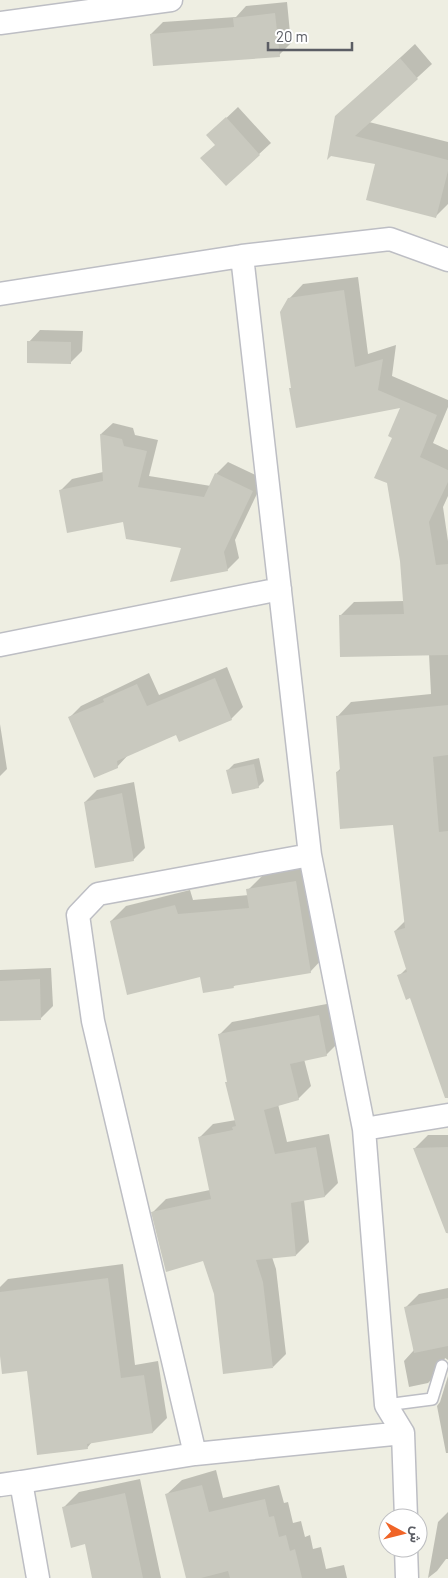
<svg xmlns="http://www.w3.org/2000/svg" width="448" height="1578" font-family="Barlow,Vazirmatn,sans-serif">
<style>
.shadow{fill:#0003}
.building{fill:#c9c9bf}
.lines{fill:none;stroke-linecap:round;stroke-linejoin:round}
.lane-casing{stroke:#bdbec4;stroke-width:14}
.street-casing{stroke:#bdbec4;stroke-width:25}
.lane{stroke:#fff;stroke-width:11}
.street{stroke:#fff;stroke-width:22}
</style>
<rect width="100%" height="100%" fill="#eeeee2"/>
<path class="shadow" d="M287,2L291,43L279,55L151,34L163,22L236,17L246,6Z
M415,44L432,64L369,122L448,142V204L435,217L376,163L336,117Z
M238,107L271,143L226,185L216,144L220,124Z
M358,277L368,354L396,345L392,376L448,400V407L433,443L448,450V496L443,507L448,541V1057L399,976L407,968L395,931L405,921L394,824L337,772L341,768L337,717L351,702L431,694L429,654L340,616L354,602L404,601L394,437L402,407L290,389L292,387L289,299L303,284Z
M40,330L83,331L82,351L70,363L29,342Z
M113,423L133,428L135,435L158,440L149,476L211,486L216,474L228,462L264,479L235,540L239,558L227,570L61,490L72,479L103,472L101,434Z
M227,667L243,707L231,719L177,734L129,754L117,767L70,717L81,706L149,673L159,695Z
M0,724L7,769L0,776Z
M259,758L264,781L258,787L228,770L234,764Z
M134,782L145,848L133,860L85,802L97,790Z
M311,867L325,956L310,972L236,984L233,987L201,976L111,921L126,906L190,890L193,900L249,895L248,890L263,875Z
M51,968L53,1006L41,1018L0,1020V970Z
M332,1003L339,1042L326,1055L304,1059L311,1086L298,1099L278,1104L287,1142L329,1134L338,1183L325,1196L304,1200L309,1242L296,1255L272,1257L276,1269L286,1354L273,1367L215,1293L204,1260L153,1212L166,1199L210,1190L200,1137L213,1124L236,1120L226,1083L228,1081L219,1035L232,1022Z
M428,1135H448V1234L415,1148Z
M123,1264L135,1365L158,1361L167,1418L153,1432L92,1442L87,1448L28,1370L0,1346V1287L8,1279Z
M448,1288V1360L445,1358L441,1370L428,1383L409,1387L404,1361L414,1350L406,1307L419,1294Z
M448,1376V1453H446L437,1406L440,1402Z
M216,1470L223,1498L279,1485L284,1503L288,1502L293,1523L301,1521L305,1537L310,1535L313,1549L321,1547L326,1569L344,1565L347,1578H187L167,1494L182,1480Z
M140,1479L161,1578H93L86,1543L64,1507L79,1492Z
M448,1512V1559H446L437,1571L428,1578L438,1522Z"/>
<path class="building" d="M275,13L280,57L153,66L150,34L234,27L233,18Z
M400,58L418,79L355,136L448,160V171L436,218L366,200L375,164L331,156L327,160L335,116Z
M226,117L260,155L226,186L200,158L215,145L206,135Z
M344,290L355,367L383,359L378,390L437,415L420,457L448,470V482L429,522L436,565L448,564V655L340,657L339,615L404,614L400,561L387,483L374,478L392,438L388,436L400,408L296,428L289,388H291L280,312L288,298Z
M27,341L71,342V364L27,363Z
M100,434L122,439L124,446L147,451L138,487L204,497L215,473L253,491L224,552L228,571L170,582L181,548L126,539L123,522L67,533L59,490L103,481Z
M215,678L232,720L179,742L176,735L117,761L118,768L94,778L68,717L104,702L103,699L137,684L147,706Z
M448,705V755L433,757L439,832L448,831V1098H445L410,998L406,1000L397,975L407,972L394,931L405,928L393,825L340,829L336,772L340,771L336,716Z
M254,764L259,788L232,794L226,770Z
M122,793L134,861L95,868L84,802Z
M296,881L311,973L233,986L234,988L203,993L200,977L127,995L110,921L175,905L178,914L249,908L246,889Z
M40,979L41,1020L0,1021V981Z
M319,1015L327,1056L290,1064L299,1100L264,1110L275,1154L316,1147L325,1197L291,1203L296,1256L256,1260L263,1282L273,1368L223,1374L214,1294L203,1261L166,1272L151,1212L211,1199L198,1137L233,1130L232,1127L236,1126L225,1082H227L218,1034Z
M448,1147V1233H446L413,1148Z
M108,1278L121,1378L144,1375L153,1433L87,1444L88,1449L37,1455L27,1371L2,1374L0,1356V1292Z
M448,1298V1346L414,1353L404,1307Z
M202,1485L209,1512L265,1499L269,1517L274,1516L279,1537L286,1535L290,1551L295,1549L302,1578H230L228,1571L201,1578H186L165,1494Z
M125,1493L143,1578H92L85,1544L71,1548L62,1507Z"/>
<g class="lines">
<defs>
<path id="lane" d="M386,1405L432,1399L442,1366"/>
<path id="street" d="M0,23L171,0
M0,294L242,256L390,239L448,260
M0,645L280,589
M364,1129L448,1115
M403,1433L406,1518
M195,1454L93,1021L78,915L98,894L310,855
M0,1485L21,1482
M406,1548L407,1578
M38,1578L21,1482L195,1454L403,1433L386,1405L364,1129L310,855L242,256"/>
</defs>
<use href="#lane" class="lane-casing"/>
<use href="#street" class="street-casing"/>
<use href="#lane" class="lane"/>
<use href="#street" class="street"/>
</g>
<g transform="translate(403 1533) rotate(97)"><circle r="24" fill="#ffffff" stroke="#bdbec1"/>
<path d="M0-4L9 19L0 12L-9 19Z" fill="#f06427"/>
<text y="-8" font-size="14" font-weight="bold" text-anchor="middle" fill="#5b5d64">ش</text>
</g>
<path d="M268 42v8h84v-8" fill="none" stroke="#5b5d64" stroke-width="2.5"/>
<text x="276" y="42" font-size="15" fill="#5b5d64" stroke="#ffffff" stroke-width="4" paint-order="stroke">20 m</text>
</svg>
